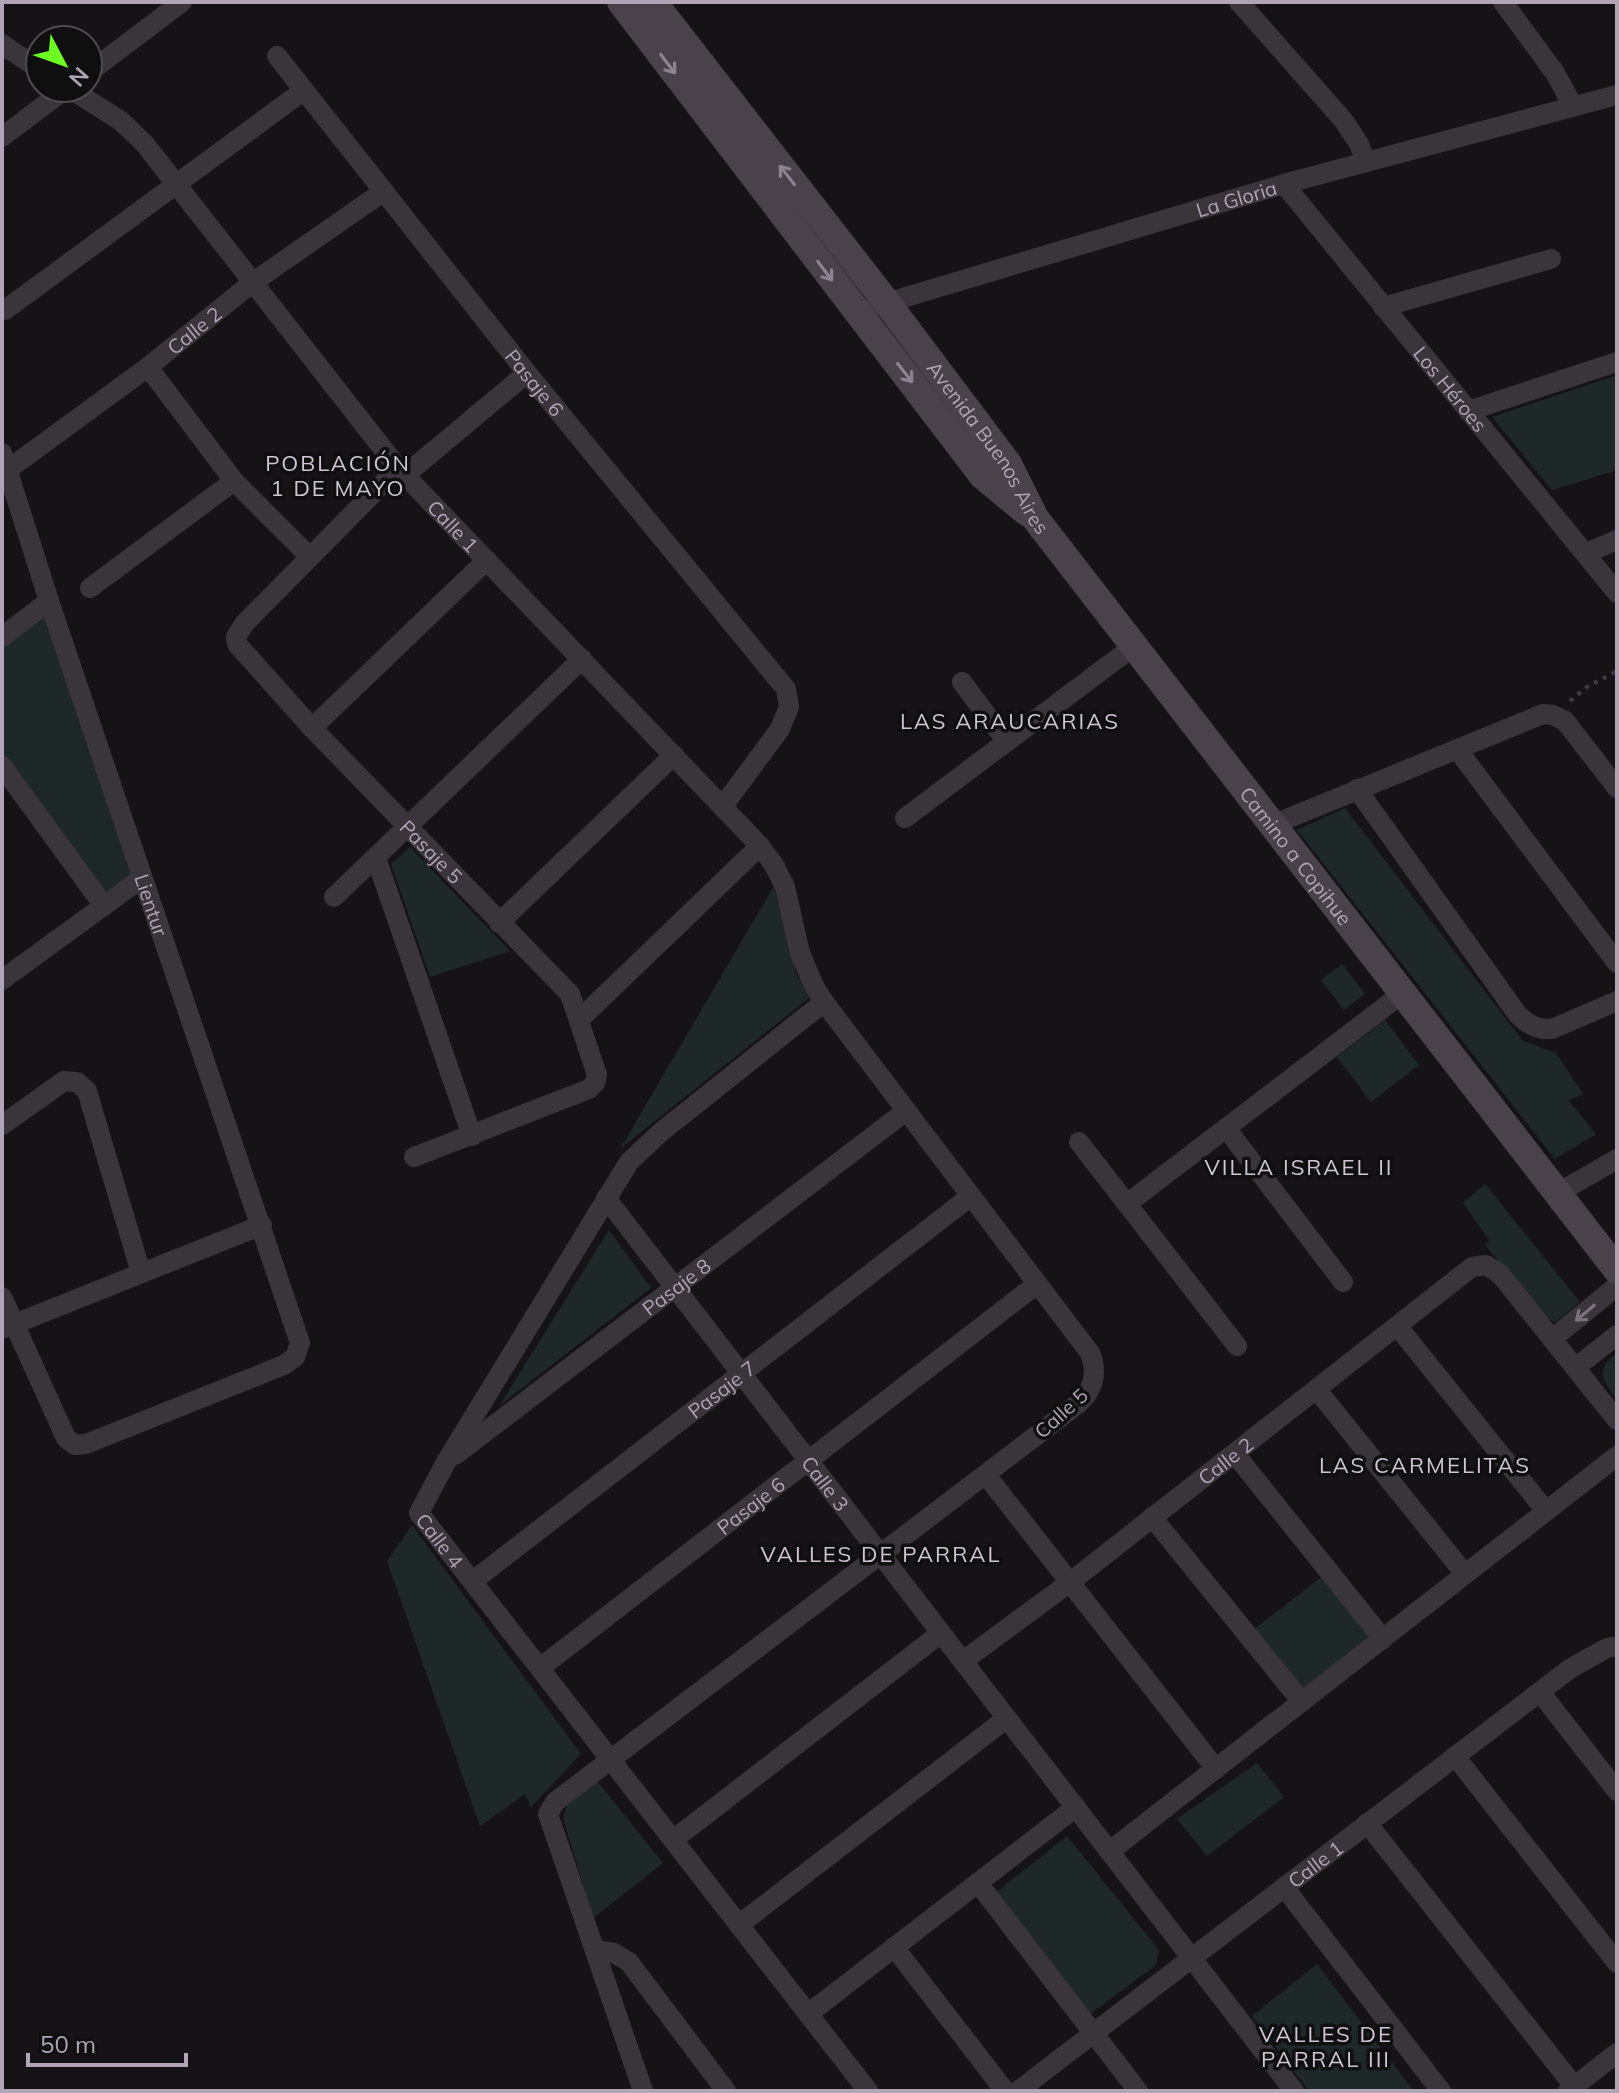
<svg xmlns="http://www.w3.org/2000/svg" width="1619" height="2093" font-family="Mulish,sans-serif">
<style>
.green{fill:#1f2829}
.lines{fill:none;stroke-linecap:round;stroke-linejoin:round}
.path{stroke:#403a42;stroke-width:4;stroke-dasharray:4 6;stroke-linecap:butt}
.street{stroke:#3a343b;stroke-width:20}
.secondary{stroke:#49424b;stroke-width:28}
.oneway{stroke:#8d8291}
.oneway2{stroke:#7b727f}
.labels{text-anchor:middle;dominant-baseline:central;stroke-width:7;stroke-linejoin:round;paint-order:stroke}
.street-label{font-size:20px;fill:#b1a4b7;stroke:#100f10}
.neighbourhood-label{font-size:22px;letter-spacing:2px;fill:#cfc5d3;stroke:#100f10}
</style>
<rect width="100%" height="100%" fill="#161316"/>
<path class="green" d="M1617,375V470L1552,490L1492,417Z
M46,610L136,876L105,898L2,757V643Z
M1345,808L1523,1041L1556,1053L1583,1094L1568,1100L1596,1134L1555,1159L1297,830Z
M410,847L510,951L430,977L391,864Z
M774,886L796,973L809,998L620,1149Z
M1342,964L1365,994L1344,1010L1321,980Z
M1385,1020L1419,1065L1371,1102L1337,1057Z
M1485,1184L1580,1302L1555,1322L1545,1318L1485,1245L1489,1240L1463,1203Z
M609,1230L651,1288L499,1406Z
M1616,1354L1617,1355V1400C1603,1380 1594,1371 1616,1354Z
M412,1525L581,1754L531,1807L525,1794L480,1826L387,1561Z
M1324,1575L1374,1637L1303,1694L1253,1630Z
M1257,1763L1284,1797L1207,1856L1177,1819Z
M598,1782L663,1863L593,1918L563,1818L567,1805Z
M1067,1836L1159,1950L1156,1965L1090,2014L995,1893Z
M1317,1964L1413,2090L1309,2091L1252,2016Z"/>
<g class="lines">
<path class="path" d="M1570,701L1587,687L1617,671"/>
<g class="street">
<path d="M1239,2L1344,121L1359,144L1366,162"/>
<path d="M1503,2L1555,73L1573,106"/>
<path d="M2,44L40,70"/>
<path id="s1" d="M277,56L527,373L786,689L789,707L780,729L723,806"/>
<path d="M88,73L182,2"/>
<path id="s2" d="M69,88L121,121L144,143L398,468L760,846L774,865L785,887L800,953L814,986L824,1002L1090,1353C1098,1372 1094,1389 1079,1403L555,1802L548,1814L643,2091"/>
<path d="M2,137L67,88"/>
<path id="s3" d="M1284,184L1617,593"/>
<path id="s4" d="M876,306L1284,184L1617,95"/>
<path d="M1383,307L1551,259"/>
<path d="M5,310L303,91"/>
<path d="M148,367L234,481L310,557"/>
<path d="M1468,411L1617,362"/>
<path id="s5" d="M2,453L49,601L300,1343L295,1357L284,1365L86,1444L75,1445L66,1438L2,1297"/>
<path id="s6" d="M398,468L244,624L236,637L237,644L312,728L570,994L597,1075L595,1083L589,1089L414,1157"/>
<path id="s7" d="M2,474L148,367L252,283L384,191"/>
<path d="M405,475L527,373"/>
<path d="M1586,553L1617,540"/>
<path d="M90,588L234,481"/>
<path d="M2,637L49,601"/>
<path d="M962,682L1007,742"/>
<path d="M312,728L487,560"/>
<path d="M1457,749L1617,963"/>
<path d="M2,766L104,906"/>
<path d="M1357,789L1518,1015C1529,1025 1537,1030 1552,1029L1617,1001"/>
<path d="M905,818L1134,646"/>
<path d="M1272,825L1543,714L1553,715L1565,721L1617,788"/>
<path d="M376,858L472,1136"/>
<path d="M334,897L582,659"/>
<path d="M499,923L674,755"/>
<path d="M2,980L142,878"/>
<path id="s8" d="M824,1002L661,1132L629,1162L446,1462L419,1513L868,2091"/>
<path d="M580,1019L760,846"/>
<path d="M2,1125L64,1081L77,1082L87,1091L141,1273"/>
<path d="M1226,1128L1343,1282"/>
<path d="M1079,1142L1237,1346"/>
<path d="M1558,1193L1617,1159"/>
<path id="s9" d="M606,1198L1294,2091"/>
<path d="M1128,1203L1403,993"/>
<path d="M1398,1327L1546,1511"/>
<path d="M2,1329L262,1225"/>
<path d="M1552,1339L1617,1286"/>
<path d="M1575,1368L1617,1335"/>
<path d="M1317,1390L1465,1574"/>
<path d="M1235,1454L1383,1639"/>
<path id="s10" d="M455,1455L906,1111"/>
<path d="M986,1475L1216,1769"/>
<path d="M1152,1517L1302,1702"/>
<path id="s11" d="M473,1581L971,1196"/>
<path id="s12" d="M963,1661L1069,1583L1472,1267L1486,1265L1500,1274L1617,1420"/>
<path id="s13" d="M540,1668L1037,1284"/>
<path d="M1540,1692L1617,1791"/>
<path d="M1455,1756L1617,1963"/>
<path d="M1367,1823L1574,2086"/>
<path d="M673,1840L941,1633"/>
<path d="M1110,1851L1617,1456"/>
<path d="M978,1883L1138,2091"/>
<path d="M1284,1887L1441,2091"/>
<path d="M739,1925L1007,1718"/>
<path d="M894,1947L1005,2091"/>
<path d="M595,1950L614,1953L629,1962L726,2091"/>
<path d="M808,2014L1076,1807"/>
<path id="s14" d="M1018,2091L1571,1668L1607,1648L1617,1646"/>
<path d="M1568,2091L1617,2053"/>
</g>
<g class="secondary">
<path d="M621,2L983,476L1028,513"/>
<path id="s15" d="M653,2L887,303L1008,464L1035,518L1617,1270"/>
</g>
</g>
<defs><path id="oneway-shaft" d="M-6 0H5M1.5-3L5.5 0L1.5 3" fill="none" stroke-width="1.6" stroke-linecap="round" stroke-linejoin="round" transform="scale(2)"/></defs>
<g class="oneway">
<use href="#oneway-shaft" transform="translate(668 64) rotate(53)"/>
<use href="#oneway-shaft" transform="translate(787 175) rotate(-128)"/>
<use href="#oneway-shaft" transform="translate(825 271) rotate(53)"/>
<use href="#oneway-shaft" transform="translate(905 373) rotate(52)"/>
</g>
<use class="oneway2" href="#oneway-shaft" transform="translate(1585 1313) rotate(140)"/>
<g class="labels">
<g class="street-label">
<text stroke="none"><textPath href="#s4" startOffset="376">La Gloria</textPath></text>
<text stroke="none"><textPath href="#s7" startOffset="240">Calle 2</textPath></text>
<text stroke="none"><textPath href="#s1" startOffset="416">Pasaje 6</textPath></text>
<text stroke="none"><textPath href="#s3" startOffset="264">Los Héroes</textPath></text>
<text stroke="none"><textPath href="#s15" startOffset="558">Avenida Buenos Aires</textPath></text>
<text stroke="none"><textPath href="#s2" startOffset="586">Calle 1</textPath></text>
<text stroke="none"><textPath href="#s6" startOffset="526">Pasaje 5</textPath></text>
<text stroke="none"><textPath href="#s15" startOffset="1070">Camino a Copihue</textPath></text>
<text stroke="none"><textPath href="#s5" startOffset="476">Lientur</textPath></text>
<text stroke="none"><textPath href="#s10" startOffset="278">Pasaje 8</textPath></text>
<text stroke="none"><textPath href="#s11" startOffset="314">Pasaje 7</textPath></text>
<text transform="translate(1061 1413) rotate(-42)">Calle 5</text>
<text stroke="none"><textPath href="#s12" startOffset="330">Calle 2</textPath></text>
<text stroke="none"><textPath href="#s9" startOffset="360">Calle 3</textPath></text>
<text stroke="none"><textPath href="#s13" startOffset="266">Pasaje 6</textPath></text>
<text stroke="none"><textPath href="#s8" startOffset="696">Calle 4</textPath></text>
<text stroke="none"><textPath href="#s14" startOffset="374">Calle 1</textPath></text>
</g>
<g class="neighbourhood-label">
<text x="338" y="463">POBLACIÓN<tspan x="338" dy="25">1 DE MAYO</tspan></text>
<text x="1010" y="721">LAS ARAUCARIAS</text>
<text x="1299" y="1167">VILLA ISRAEL II</text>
<text x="1425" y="1465">LAS CARMELITAS</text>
<text x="881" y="1554">VALLES DE PARRAL</text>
<text x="1326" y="2034">VALLES DE<tspan x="1326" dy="25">PARRAL III</tspan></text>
</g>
</g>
<rect width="1619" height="2093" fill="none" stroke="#b1a4b7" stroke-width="8"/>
<g transform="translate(64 64) rotate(131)"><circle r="38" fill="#100f10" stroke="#504b53" stroke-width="2"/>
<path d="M0-6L14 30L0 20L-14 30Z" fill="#6dff22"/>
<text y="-12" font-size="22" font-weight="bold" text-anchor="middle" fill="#b1a4b7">N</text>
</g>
<path d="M28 2053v12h158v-12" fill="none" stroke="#b1a4b7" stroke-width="4"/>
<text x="40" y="2053" font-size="24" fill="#b1a4b7" stroke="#100f10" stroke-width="6" paint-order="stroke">50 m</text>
</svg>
